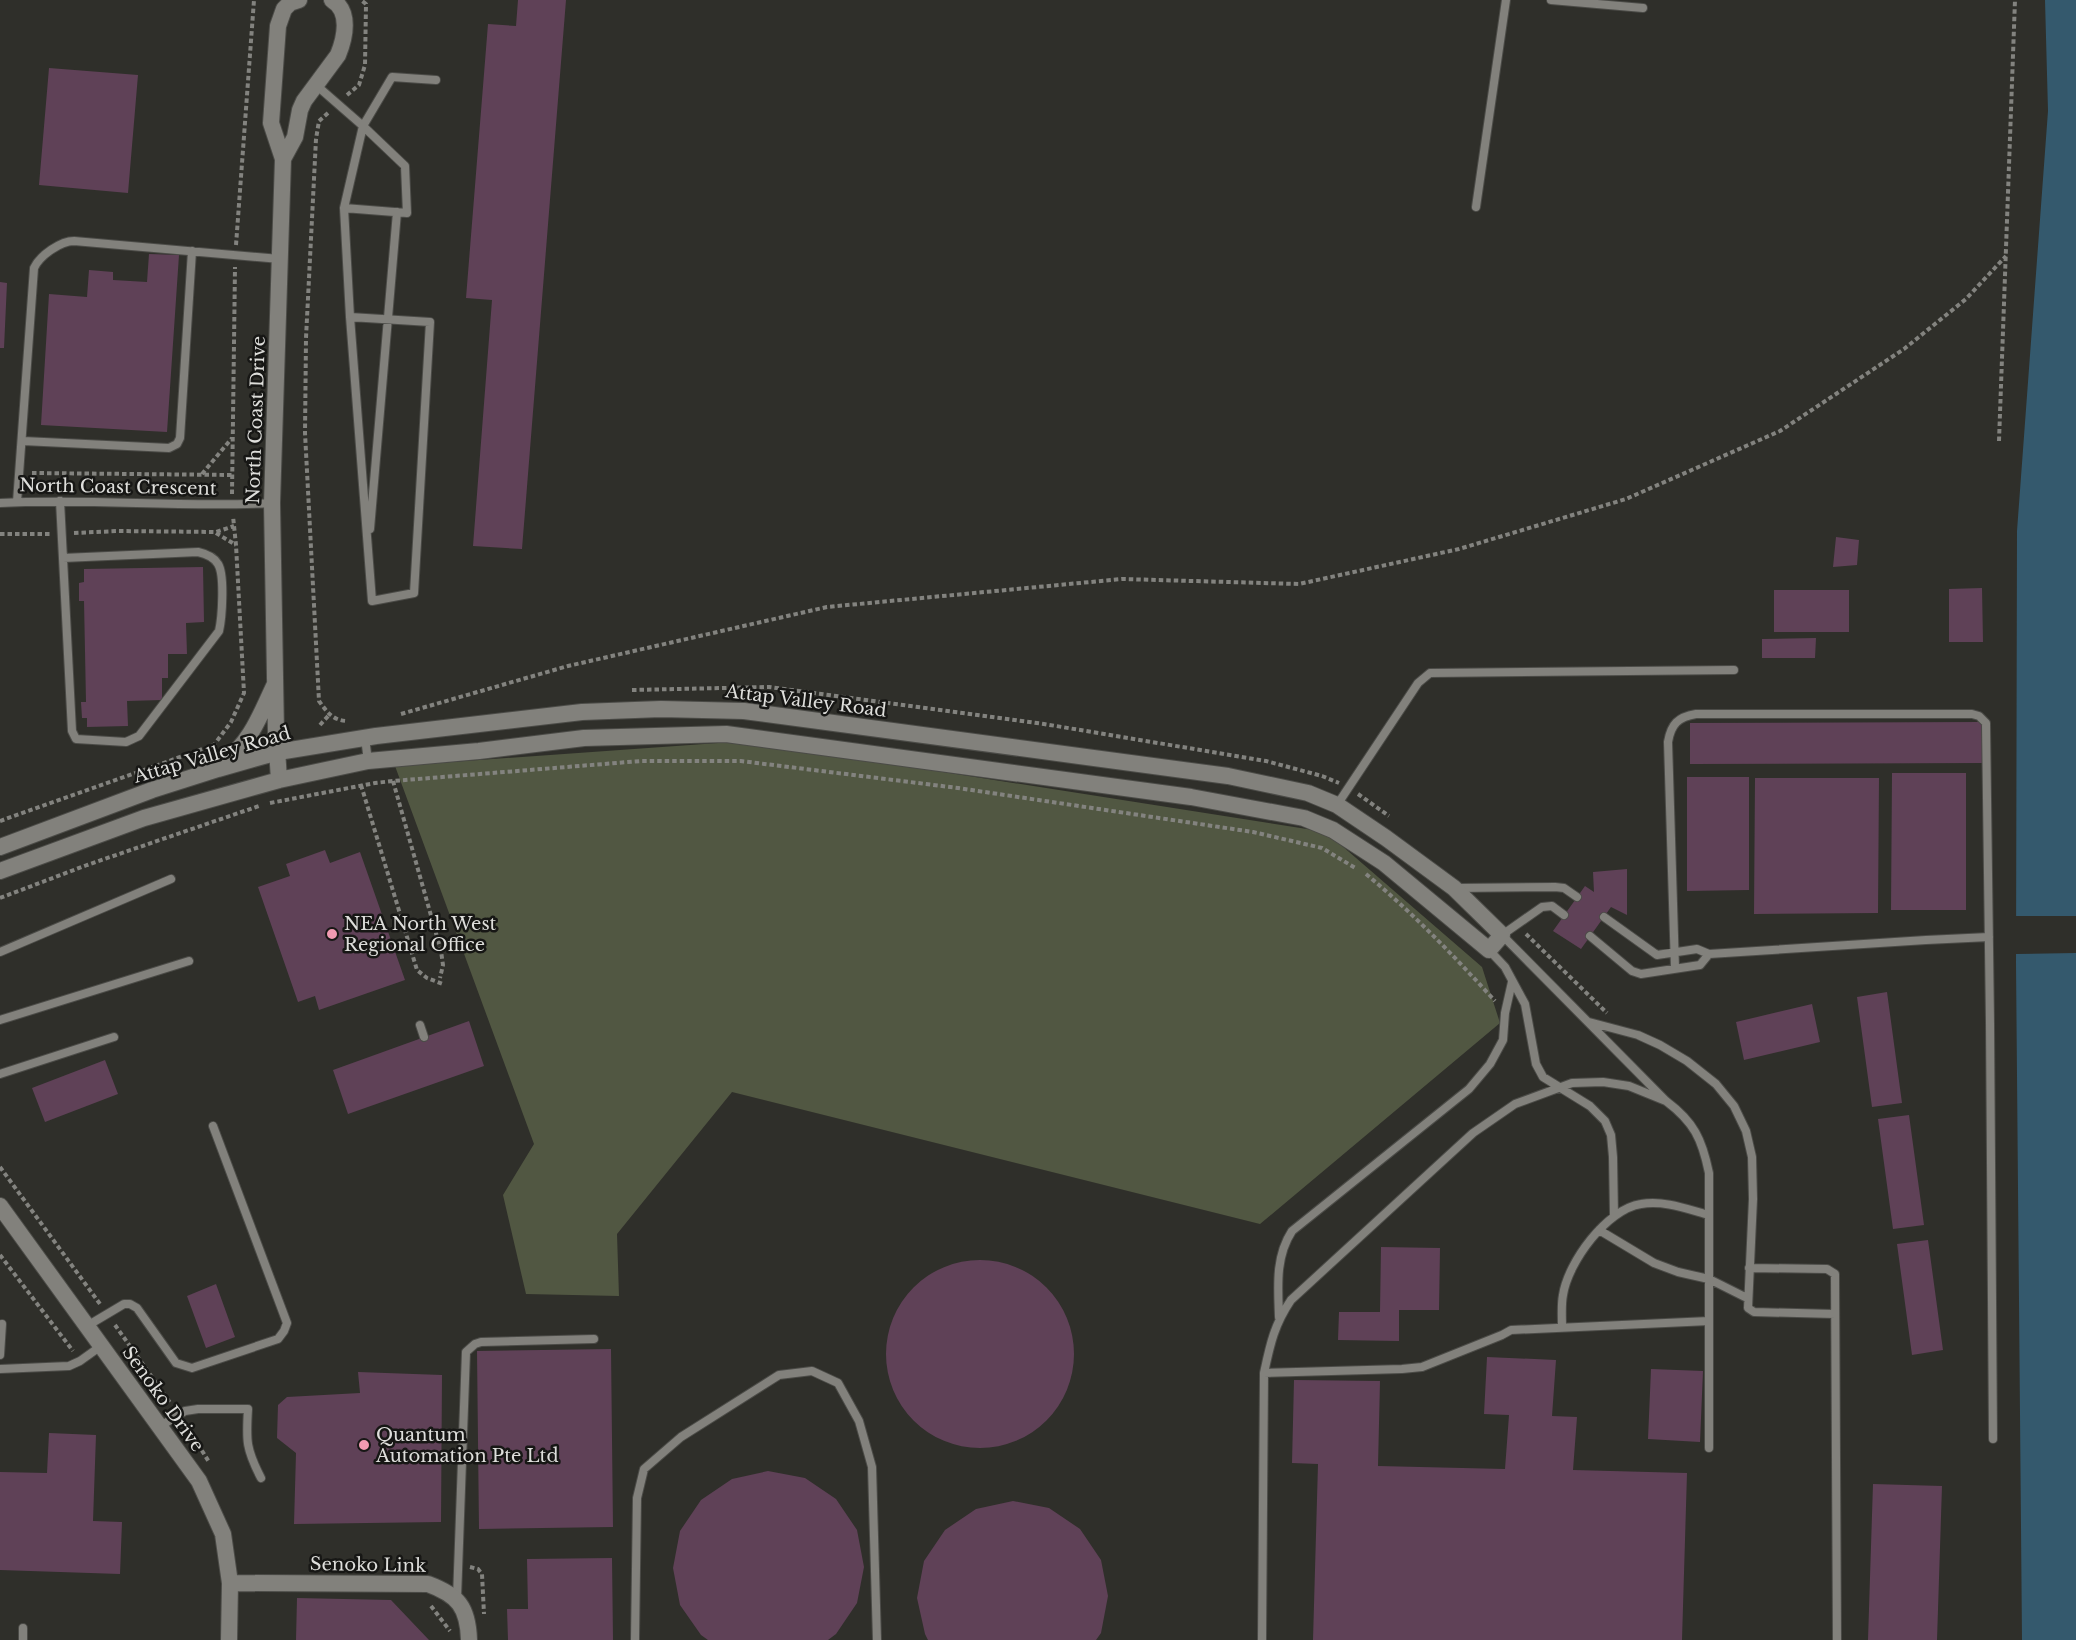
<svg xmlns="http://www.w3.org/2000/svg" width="2076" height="1640" font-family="'Libre Baskerville',serif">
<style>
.green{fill:#515742}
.water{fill:#34596d}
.pier{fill:#2f2f2a}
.building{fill:#5f4157}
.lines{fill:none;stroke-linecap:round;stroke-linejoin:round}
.service-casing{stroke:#4b4b47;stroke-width:10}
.minor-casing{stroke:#4b4b47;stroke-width:18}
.path{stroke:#83837f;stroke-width:4;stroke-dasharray:4.5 3;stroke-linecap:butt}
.service{stroke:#82817c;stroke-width:8}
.minor{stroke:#82817c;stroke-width:16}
.poi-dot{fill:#f19ab2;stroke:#171715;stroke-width:2}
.labels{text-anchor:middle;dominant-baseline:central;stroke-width:5;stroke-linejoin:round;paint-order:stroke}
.street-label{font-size:18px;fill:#dededb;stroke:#171715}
.poi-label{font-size:18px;fill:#dededb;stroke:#171715;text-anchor:start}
</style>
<rect width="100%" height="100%" fill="#2f2f2a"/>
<path class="green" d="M746,741L1326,832L1482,967L1500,1023L1260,1224L732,1092L617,1234L619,1296L526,1294L503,1195L534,1144L395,766Z"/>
<path class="water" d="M2045,0H2076V1640H2022L2016,963L2017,531L2048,111Z"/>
<path class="pier" d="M2016,916H2076V953L2016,954Z"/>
<path class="building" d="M518,0H566L522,549L473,546L492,300L466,298L488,24L516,26Z
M49,68L138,75L128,193L39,185Z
M149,254L179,255L167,432L41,425L49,294L87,297L89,270L113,272V280L147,282Z
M0,282L7,283L4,348H0Z
M1836,537L1859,540L1857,565L1833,567Z
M203,567L204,622L186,623L187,654H168V678H162V700L127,701L128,726L87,727V718H82L81,702H86L84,601H79V583L84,582V569Z
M1982,588L1983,642H1949V589Z
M1774,590H1849V632H1774Z
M1816,638L1815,658H1762V639Z
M1982,722V763L1690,764V723Z
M1892,773H1966V910H1891Z
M1687,777H1749V890L1687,891Z
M1755,778H1879L1878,913L1754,914Z
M325,850L330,863L360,852L405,980L319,1010L315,996L298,1002L258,887L290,876L286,864Z
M1627,869V915L1611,907L1581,949L1553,931L1585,886L1594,892L1593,872Z
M1887,992L1902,1103L1872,1107L1857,997Z
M1812,1004L1820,1042L1744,1060L1736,1022Z
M469,1021L484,1066L348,1114L333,1070Z
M105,1060L118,1094L45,1122L32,1088Z
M1909,1115L1924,1225L1893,1229L1878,1119Z
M1928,1240L1943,1350L1912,1355L1897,1244Z
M1381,1247L1440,1248L1439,1310H1399V1341L1338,1340L1339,1312H1380Z
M886 1354a94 94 0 1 1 188 0a94 94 0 1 1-188 0Z
M216,1284L235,1337L206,1348L187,1296Z
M611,1349L613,1527L479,1529L477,1351Z
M1487,1357L1556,1360L1552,1416L1577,1417L1573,1470L1687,1473L1682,1640H1313L1318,1464L1292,1463L1294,1380L1380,1381L1378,1466L1505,1469L1509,1415L1484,1414Z
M1651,1369L1703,1371L1700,1442L1648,1439Z
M358,1372L442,1375L441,1522L294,1524L296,1453L277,1438L278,1405L287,1397L360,1393Z
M49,1433L96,1435L93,1521L122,1522L120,1574L0,1570V1472L47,1473Z
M768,1471L805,1478L836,1499L857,1530L864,1567L857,1603L836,1634L828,1640H708L701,1635L680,1605L673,1568L680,1531L701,1500L732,1479Z
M1873,1484L1942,1486L1937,1640H1868Z
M1013,1501L1049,1508L1080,1529L1101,1560L1108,1596L1101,1633L1096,1640H928L925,1634L917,1598L924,1561L945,1530L976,1509Z
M612,1558L613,1640H508L507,1609H528L527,1559Z
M297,1598L391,1600L429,1640H296Z"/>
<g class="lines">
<defs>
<path id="service" d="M1551,0L1643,8
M316,85L363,126L344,208L350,317L372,601L414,593L430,322L350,317
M1476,207L1506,0
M344,208L407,213L405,166L363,126L392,77L436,80
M23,441L169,448L177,444L180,438L192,251
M60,501L72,731L76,739L126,742L139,736L219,631C222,618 225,575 218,564C214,557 207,554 198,552L63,558
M17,502L34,268C40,255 61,241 74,241L280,259
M0,503C91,498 182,508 272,503
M370,529L397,212
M365,738L368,761
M1337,805L1418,683L1430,673L1734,670
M1455,888L1555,887L1564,888L1577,897
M1564,915L1552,906L1542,907L1502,935L1666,1101C1694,1122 1702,1139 1709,1173V1448
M1604,917L1657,955L1697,949L1709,954L1926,940L1989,937
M1590,936L1632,971L1641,974L1700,965L1709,954
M1489,950L1505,967L1525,1004L1536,1064L1543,1077L1590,1106L1605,1121L1611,1135L1613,1157L1614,1216
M0,952L171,879
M1675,968L1668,742C1671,724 1678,717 1696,714H1972L1979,716L1986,723L1990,1023L1993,1439
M0,1020L189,961
M1589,1022L1638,1035L1660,1045L1687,1061L1716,1084L1734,1106L1746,1131L1752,1157L1753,1199L1748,1308L1754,1312L1835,1314
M420,1025L424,1037
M0,1074L114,1037
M1599,1230L1654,1263L1678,1272L1709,1279L1747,1298
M1749,1268L1827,1269L1835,1274L1837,1640
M1279,1317C1278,1287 1275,1257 1292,1231L1469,1089L1490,1064L1503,1040L1505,1013L1512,982
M87,1326L124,1304H130L137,1308L176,1363L192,1368L278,1339L284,1331L287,1323L213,1126
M1562,1327C1562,1317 1561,1305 1563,1295C1568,1262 1607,1209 1641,1204C1664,1200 1687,1209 1709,1215
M0,1355L2,1324
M0,1369L69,1366L80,1361L101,1346
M1264,1373L1402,1369L1422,1367L1502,1335L1511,1330L1709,1321
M159,1427L185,1411L198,1409H248C246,1441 246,1449 261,1478
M457,1598L466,1352L475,1344L481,1342L594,1339
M23,1640V1628
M635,1640L637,1498L644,1469L681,1437L779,1375L812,1371L838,1383L859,1421L872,1467L877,1640
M1262,1640L1264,1373C1270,1345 1274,1325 1291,1300L1473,1133L1515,1104L1572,1083L1603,1082L1629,1086L1666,1101"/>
<path id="minor" d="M283,159L295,137L300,110L304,101L338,55C345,38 351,11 332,0
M223,764C251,741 259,718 274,686
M279,780L276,734L272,503L283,159L271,123L278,26L284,9L290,3L299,0
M0,847L152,790L218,769L278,752L376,736L582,712L661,709L744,711L1228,776L1308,793L1337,805L1386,838L1454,888L1502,935L1489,950L1384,863L1333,830L1304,818L1191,797L726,734L584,738L479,751L368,761L279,780L144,818L0,871
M0,1206L199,1481L223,1534L230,1583L229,1640
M230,1583L428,1584C458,1595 468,1607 469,1640"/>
</defs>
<use href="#service" class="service-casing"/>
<use href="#minor" class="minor-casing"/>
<path class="path" d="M347,95L359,85L365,65L366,4L361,0
M328,113L319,121L316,139L306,338L305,433L319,701C327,712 333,721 348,721
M236,245L254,0
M1999,441L2015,0
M32,473L232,475
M202,474L232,438
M232,494L235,267
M74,533L118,531L216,532L234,526
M216,533L236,545
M0,534H51
M632,690L769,687L1044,724L1266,761L1322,776L1339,783
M401,714L568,666L827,607L1122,579L1299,584L1459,549L1626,499L1780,431L1904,349L1966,299L2006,256
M320,725L329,715
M393,781L441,951L443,965L440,978
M361,785L417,970L427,978L443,984
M1358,794L1389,816
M270,803L375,783L393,781L641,761H741L958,788L1253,832L1322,848L1357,869
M0,821L214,745L231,722L244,693L236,545L233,516
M1366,874C1414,914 1453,955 1495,1001
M0,898L87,865L259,806
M1526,934L1607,1013
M0,1167L100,1304
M0,1255L73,1351
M115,1325L171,1404
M186,1425L209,1462
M470,1567L478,1569L482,1574L484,1614
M431,1606L450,1631"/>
<use href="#service" class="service"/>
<use href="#minor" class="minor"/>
</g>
<g class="poi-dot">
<circle cx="332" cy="934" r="6"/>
<circle cx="364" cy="1445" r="6"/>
</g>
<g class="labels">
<g class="street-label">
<text transform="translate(256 420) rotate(-88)">North Coast Drive</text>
<text transform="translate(118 487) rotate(1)">North Coast Crescent</text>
<text transform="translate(806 701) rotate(7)">Attap Valley Road</text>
<text transform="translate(212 755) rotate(-16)">Attap Valley Road</text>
<text transform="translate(163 1399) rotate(54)">Senoko Drive</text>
<text transform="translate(368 1565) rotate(1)">Senoko Link</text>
</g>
<g class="poi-label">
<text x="344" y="924">NEA North West<tspan x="344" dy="21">Regional Office</tspan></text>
<text x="376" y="1435">Quantum<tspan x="376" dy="21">Automation Pte Ltd</tspan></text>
</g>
</g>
</svg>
